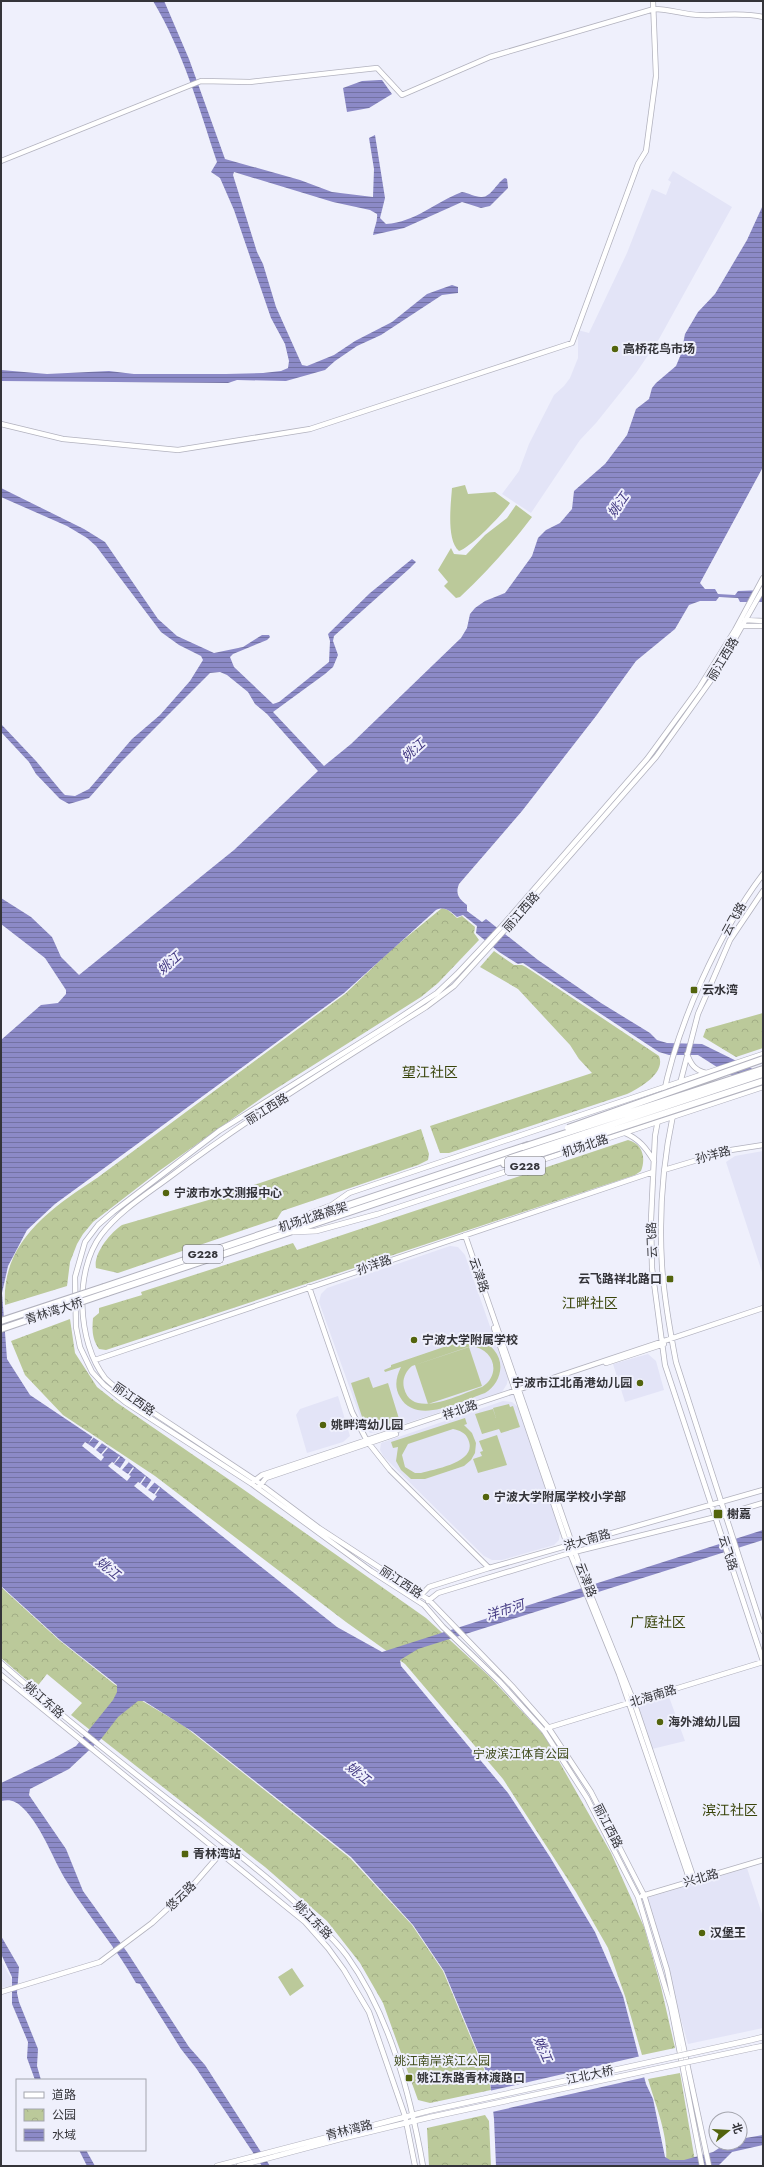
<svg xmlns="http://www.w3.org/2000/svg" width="764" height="2167" font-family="Jost,'Noto Sans SC',sans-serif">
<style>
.built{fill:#e3e4f7}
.grass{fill:#bbc99a;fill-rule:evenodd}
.park{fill:url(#park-crowns)}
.water{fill:url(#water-rules)}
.pier{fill:#eff0fc}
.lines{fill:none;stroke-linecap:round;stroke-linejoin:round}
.secondary-casing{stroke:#b2b2be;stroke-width:6}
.primary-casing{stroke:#b2b2be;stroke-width:6}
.highway-casing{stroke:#b2b2be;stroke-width:8}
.secondary{stroke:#fff;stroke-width:4.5}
.primary{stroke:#fff;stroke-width:5}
.highway{stroke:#fff;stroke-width:6}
.primary-bridge-casing{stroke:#b2b2be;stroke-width:6;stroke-linecap:butt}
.highway-bridge-casing{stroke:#b2b2be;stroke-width:8;stroke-linecap:butt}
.primary-bridge{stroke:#fff;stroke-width:5}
.highway-bridge{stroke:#fff;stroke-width:6}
.poi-dot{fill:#53640d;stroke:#eff0fc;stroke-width:1.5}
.labels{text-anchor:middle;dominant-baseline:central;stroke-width:4;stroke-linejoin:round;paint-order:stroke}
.shield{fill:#eff0fc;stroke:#6c6c74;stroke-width:1}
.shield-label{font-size:11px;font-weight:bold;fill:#343439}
.poi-label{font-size:12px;font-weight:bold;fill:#343439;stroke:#eff0fc;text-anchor:start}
.street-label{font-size:12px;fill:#343439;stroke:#eff0fc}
.park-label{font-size:12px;fill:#3e4a19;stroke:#eff0fc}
.water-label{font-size:13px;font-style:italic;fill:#413781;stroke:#eff0fc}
.quarter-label{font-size:14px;fill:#39440a;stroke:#eff0fc}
</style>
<defs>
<pattern id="park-crowns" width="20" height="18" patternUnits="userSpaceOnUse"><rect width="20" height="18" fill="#bbc99a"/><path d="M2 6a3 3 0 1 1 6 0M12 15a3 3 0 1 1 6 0" fill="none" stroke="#a1ad85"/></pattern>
<pattern id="water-rules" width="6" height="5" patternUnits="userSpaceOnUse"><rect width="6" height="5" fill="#8c8ac7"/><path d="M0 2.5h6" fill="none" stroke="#7372a3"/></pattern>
</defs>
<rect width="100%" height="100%" fill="#eff0fc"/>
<path class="built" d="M673,171L732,207L659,339L636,373L596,423L580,440L531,513L502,494L519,471L529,444L554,395L564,386L570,378L578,358V330L589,333L627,253L652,189L666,195L671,182L668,180Z
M763,1151V1275L726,1162L735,1156Z
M450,1246L458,1247L465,1255L508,1378L507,1384L502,1392L379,1432L370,1433L363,1425L319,1302L321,1294L327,1288Z
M648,1354L656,1361L664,1390L625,1402L613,1364Z
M338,1396L350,1436L343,1442L307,1453L296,1415L300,1409Z
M503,1401L512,1402L518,1407L560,1532L559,1540L554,1545L502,1560H492L484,1556L384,1457L380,1450L381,1443Z
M668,1694L685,1741L652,1749L636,1703Z
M747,1868L763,1917V2028L688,2044L647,1898Z
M1,1961L15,1985L1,1988Z"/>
<path class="grass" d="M465,485L468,494L495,492L510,503C503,514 470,548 459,551C446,540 451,503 452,488Z
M516,505L532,517C510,546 487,572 460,597L456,598L444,586L448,582L438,570L451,548L454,554L466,555L485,535L507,518Z
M479,1335C482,1343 489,1343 494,1350C506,1364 500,1384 485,1393C462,1401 416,1426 400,1397C394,1387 396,1377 401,1367L385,1372L384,1370L391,1367V1365ZM471,1346C494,1349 502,1374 482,1387C462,1393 412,1421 404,1388C402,1380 405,1372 412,1366Z
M469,1347L482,1386L428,1404L415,1365Z
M369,1377L373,1388L388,1383L400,1422L379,1429L376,1419L364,1423L351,1383Z
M509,1404L510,1407L513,1406L520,1427L501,1433L499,1429L482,1434L475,1414L493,1409L496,1418L493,1408Z
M465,1418L467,1424L464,1425L472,1433L476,1443L475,1453L471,1460L464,1466L425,1479H411L401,1470L396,1461L398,1447L393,1448L391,1442ZM453,1429C459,1430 466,1433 468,1439C479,1462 436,1469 421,1473H415L405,1467L402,1455L408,1444Z
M497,1435L507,1465L478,1473L473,1459L482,1456L480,1452L483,1451L479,1441Z
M292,1968L304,1986L290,1996L278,1977Z"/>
<path class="park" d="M442,908L448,910L457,918L462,916L475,927L474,933L479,940L438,983L421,997L263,1097L159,1171L93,1222L83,1234L77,1244L70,1262L67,1286L5,1305C1,1242 50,1209 97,1178L345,994L391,950Z
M494,951L514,965H522L526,967L659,1056C666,1073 640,1088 627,1094L449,1153H440L430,1126L592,1073L579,1059L570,1045L518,989L480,967Z
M763,1013V1048L736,1057L703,1037L706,1029Z
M421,1129L429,1154L428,1160L418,1165L282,1211L277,1219L270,1221L118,1273L96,1268C93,1254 110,1233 122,1225L212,1199Z
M628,1140C643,1144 646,1158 641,1171L635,1175L106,1350L99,1349C92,1339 92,1330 93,1318L99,1313V1308L142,1295L141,1292L293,1243L297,1250Z
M70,1319L75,1353L97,1387L116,1402L237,1485L426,1618L489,1676L544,1735L611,1853L644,1927L661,1987L675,2048L642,2055L625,1996L608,1948L576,1892L503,1779L405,1664L346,1622L155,1476L63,1415L25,1375L11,1341Z
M1,1587L59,1640L114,1684L184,1726L350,1858L412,1925L443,1971L489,2081L491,2090L430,2103L418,2100L383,2003L360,1963L327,1921L265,1867L71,1715L82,1703L47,1674L36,1688L1,1658Z
M680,2073L695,2161L696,2166H665C671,2141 655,2104 648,2079Z
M485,2115L489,2121L491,2166H429L427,2128Z"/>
<path class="water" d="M153,1H164L165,3L189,59L225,159L300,180L332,192L373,197L374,169L369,138L375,135L385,198L380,218L386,224C416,222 435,202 462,192C469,193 475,197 481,197C491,198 497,182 505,178L507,179L508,188L490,206L481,208L462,202L404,228L373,235C374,228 378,221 377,214L370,210L333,202L234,172L233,175L257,252L263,264L276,307L302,365L307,366L334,355L355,341L392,322L427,294L452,285L458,287V293L442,295L381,335L357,346L335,361L325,370L286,381L237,380L228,383L1,381V370L47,374L109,371L134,374H226L263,373L281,371L288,368L289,361L285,344L271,318L234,210L220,178L211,172L217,162C199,108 183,51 153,1Z
M379,80H382L392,94L369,108L347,112L343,88L362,81Z
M763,205V467L700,583L705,589H715L718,594L735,595L738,591L763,590V602H740L738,598L719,597L716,601H700L689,605L675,629L636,661L596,716L522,811L459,884C455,894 459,899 467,905V911L482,922L486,919L538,960L601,1003L650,1033L657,1040L667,1043L702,1044L763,1074V1086L728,1074L698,1055H669L659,1052L523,963L518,964L499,952L476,933L477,926L463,915L457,917C450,911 445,906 436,910L344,993L55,1204L27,1230L8,1266L2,1293L7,1359L30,1395L121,1456L337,1627L382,1652L763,1530V1540L418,1649L400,1660L401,1666L508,1793L550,1857L595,1932L623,1996L646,2084L653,2099L665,2157L670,2160H684L713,2152L727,2143H740V2139L763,2135V2145L732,2152L718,2166H496L494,2119L490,2081L444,1971L413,1925L351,1857L193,1732L144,1701H138L118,1717L101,1739L69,1769L30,1789L29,1795L66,1849L83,1891L127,1952L189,2047L205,2065L270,2166H262L196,2068L181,2049L140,1984L136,1983C116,1947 88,1916 67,1882C52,1858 43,1828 23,1808C16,1801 10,1799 1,1801V1783L54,1758L76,1746L113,1700L117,1692V1685L60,1640L1,1586V1040L41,1005L58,1003L66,994V990L45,958L1,924V898L31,917L52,937L61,957L79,975L234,850L318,771L267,714L255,704L248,692L227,675L220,672L210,673L120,763L89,798L69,804L60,799L36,774L29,762L1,732V724L36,761L62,792L65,795L75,796L89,789L132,739L160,715L190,681L203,660L201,656L179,645L161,632L96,546L87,538L67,526L1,497V488L84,529L105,542L158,619L177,636L214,653L243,647L262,635H269L270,637L267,640L233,654L230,657L234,667L273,704L279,702L329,662L330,641L328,634L370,593L412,559L416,562L409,569L334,636L333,641L338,655L333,667L325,674L273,712L324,766L351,744L461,638L467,628L470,614L475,608L485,601L505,593L532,556L538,538L546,530L560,523L572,509L574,491L605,464L627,435L636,409L649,399L652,388L656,383L676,366L681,354L685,334L698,312L715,294L747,240Z
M1,1936L19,1967L17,1993L19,2002L38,2049L37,2066L41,2080H35L27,2058L28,2042L12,2004V1977L1,1954Z
M79,2150H86L95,2166H87Z"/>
<path class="pier" d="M93,1436L94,1437L88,1444L94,1448L100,1440L103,1442L96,1450L101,1454L107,1447L108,1448L102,1455L104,1457L101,1461L82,1446L85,1442L88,1444Z
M119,1456L120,1457L114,1464L120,1468L126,1459L129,1462L122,1470L128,1474L133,1467L134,1468L129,1475L131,1476L127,1481L108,1466L112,1462L114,1463Z
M145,1476L146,1477L141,1484L146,1488L152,1479L155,1482L148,1490L154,1494L159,1487L160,1488L155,1495L157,1496L153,1501L134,1486L138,1482L140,1483Z
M641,2056L646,2077L492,2112L489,2091Z"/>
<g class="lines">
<defs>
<path id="secondary" d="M1,161L201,81L250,82L377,68L402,95L490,57L654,9C670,9 685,15 700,15C722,16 742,12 763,17
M1,424L63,439L178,450L310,429L572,343L638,164L646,151L656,76L653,1
M745,620L763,621
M741,626H763
M687,1054C691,1065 695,1070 706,1073
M663,1097C677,1025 719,932 763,874
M676,1099L698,1014L730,940L763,891
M673,1115C663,1162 659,1217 662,1266C664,1298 670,1331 676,1362L763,1631
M658,1120L655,1136L651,1220L652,1268L665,1365L763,1661
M625,1133C639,1139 646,1148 654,1161
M664,1170L731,1150L763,1145
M465,1235L584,1578L634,1702L694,1879
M309,1287L352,1412L367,1441L390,1470L489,1568
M494,1328L570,1553L619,1674L690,1881
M95,1360L653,1172
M606,1363L664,1344
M254,1481L262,1475L763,1308
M259,1487L266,1478L396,1434
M419,1597L429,1587L489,1568L763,1490
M428,1601L438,1593L570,1553L716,1517L763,1503
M1,1663C65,1719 132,1772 200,1824C241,1857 283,1888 319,1926C329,1935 339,1945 347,1956C390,2016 410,2094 423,2166
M1,1675L305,1922L328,1948L344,1970L369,2012L405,2116L415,2166
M547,1728L763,1662
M642,1896L763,1860
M1,1992L100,1962L152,1923L194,1884L227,1846
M702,2166L671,2007L638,1897L587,1798L544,1731L499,1681L443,1627L424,1605L371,1571L252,1484L125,1402L104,1385L92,1372L80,1347L76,1327L75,1277L85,1242L98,1225L113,1212L219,1131L390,1024L437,993L457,974L502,926L647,759L699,688L735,630L763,578
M709,2166L667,1970L644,1895L591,1792L548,1727L512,1686L429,1600L319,1528L255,1480L119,1390C114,1386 109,1382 105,1378C77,1342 74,1271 101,1235C119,1211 147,1194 171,1176C252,1115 339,1062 426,1007L454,986L504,931L656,757L714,676L763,589"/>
<path id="primary" d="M303,1220L311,1213L332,1205L349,1193L763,1054
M293,1232L316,1231L378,1214L763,1087
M751,2040L763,2037
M753,2048L763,2046
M217,2166L428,2111
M239,2166L340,2139L431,2117"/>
<path id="highway" d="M504,1164L528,1158
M104,1287L528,1145
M107,1293L526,1153"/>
</defs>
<use href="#secondary" class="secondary-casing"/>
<use href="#primary" class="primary-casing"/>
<use href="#highway" class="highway-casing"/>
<use href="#secondary" class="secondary"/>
<use href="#primary" class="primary"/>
<use href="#highway" class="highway"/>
<defs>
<path id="primary-bridge" d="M428,2111L751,2040
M431,2117L753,2048"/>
<path id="highway-bridge" d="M568,1128L763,1059
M523,1147L763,1069
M526,1153L763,1074
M528,1158L763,1081
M1,1321L104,1287
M1,1329L107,1293"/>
</defs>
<use href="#primary-bridge" class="primary-bridge-casing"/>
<use href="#highway-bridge" class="highway-bridge-casing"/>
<use href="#primary-bridge" class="primary-bridge"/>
<use href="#highway-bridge" class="highway-bridge"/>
</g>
<g class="poi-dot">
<circle cx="615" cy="349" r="4"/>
<rect x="690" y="986" width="8" height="8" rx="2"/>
<circle cx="166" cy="1193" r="4"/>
<rect x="666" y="1275" width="8" height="8" rx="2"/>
<circle cx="414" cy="1340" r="4"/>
<circle cx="640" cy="1383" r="4"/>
<circle cx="323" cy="1425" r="4"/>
<circle cx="486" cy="1497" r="4"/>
<rect x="713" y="1509" width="10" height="10" rx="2"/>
<circle cx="660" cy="1722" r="4"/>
<rect x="181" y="1850" width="8" height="8" rx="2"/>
<circle cx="702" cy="1933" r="4"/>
<rect x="405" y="2074" width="8" height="8" rx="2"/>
</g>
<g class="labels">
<g class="shield">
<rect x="505" y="1157" width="40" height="18" rx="3"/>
<rect x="183" y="1245" width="40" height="18" rx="3"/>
</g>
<g class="shield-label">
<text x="525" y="1166">G228</text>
<text x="203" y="1254">G228</text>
</g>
<g class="poi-label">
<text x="623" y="349">高桥花鸟市场</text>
<text x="702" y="990">云水湾</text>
<text x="174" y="1193">宁波市水文测报中心</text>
<text x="662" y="1279" text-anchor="end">云飞路祥北路口</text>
<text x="422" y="1340">宁波大学附属学校</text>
<text x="632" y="1383" text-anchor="end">宁波市江北甬港幼儿园</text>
<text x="331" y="1425">姚畔湾幼儿园</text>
<text x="494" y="1497">宁波大学附属学校小学部</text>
<text x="727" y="1514">榭嘉</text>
<text x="668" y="1722">海外滩幼儿园</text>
<text x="193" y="1854">青林湾站</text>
<text x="710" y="1933">汉堡王</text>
<text x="417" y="2078">姚江东路青林渡路口</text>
</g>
<g class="street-label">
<text transform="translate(723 659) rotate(-59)">丽江西路</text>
<text transform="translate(521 912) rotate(-49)">丽江西路</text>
<text transform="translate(734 919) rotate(-61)">云飞路</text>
<text transform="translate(267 1109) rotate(-32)">丽江西路</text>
<text transform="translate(585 1146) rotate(-18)">机场北路</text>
<text transform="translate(713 1155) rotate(-15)">孙洋路</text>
<text transform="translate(313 1217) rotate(-18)">机场北路高架</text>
<text transform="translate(652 1240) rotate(-92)">云飞路</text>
<text transform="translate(374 1265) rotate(-19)">孙洋路</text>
<text transform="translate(479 1275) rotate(71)">云津路</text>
<text transform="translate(54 1311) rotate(-18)">青林湾大桥</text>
<text transform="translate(134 1399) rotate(35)">丽江西路</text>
<text transform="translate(460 1410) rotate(-19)">祥北路</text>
<text transform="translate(587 1540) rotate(-16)">洪大南路</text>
<text transform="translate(728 1553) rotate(72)">云飞路</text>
<text transform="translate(586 1580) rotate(69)">云津路</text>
<text transform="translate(401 1582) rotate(33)">丽江西路</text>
<text transform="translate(653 1696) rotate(-17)">北海南路</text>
<text transform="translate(44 1700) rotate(41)">姚江东路</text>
<text transform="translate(608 1826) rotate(63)">丽江西路</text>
<text transform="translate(701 1878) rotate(-16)">兴北路</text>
<text transform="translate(181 1896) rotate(-44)">悠云路</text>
<text transform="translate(313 1920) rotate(45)">姚江东路</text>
<text transform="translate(590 2075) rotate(-12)">江北大桥</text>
<text transform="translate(349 2130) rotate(-14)">青林湾路</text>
</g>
<g class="park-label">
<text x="521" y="1754">宁波滨江体育公园</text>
<text x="442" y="2061">姚江南岸滨江公园</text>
</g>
<g class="water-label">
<text transform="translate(618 505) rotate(-55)">姚江</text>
<text transform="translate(413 750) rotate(-41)">姚江</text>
<text transform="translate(169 963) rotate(-41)">姚江</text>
<text transform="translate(108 1568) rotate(39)">姚江</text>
<text transform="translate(505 1610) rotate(-18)">洋市河</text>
<text transform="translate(358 1773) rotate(39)">姚江</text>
<text transform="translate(543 2049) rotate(67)">姚江</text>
</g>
<g class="quarter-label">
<text x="430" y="1072">望江社区</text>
<text x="590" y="1303">江畔社区</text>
<text x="658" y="1622">广庭社区</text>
<text x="730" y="1810">滨江社区</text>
</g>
</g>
<rect width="764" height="2167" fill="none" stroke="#343439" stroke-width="4"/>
<rect x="16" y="2079" width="130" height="72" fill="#eff0fc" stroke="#a4a5ae"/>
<rect x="24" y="2092" width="20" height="6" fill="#ffffff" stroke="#a4a5ae"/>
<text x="52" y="2099" font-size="12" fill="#343439">道路</text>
<rect x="24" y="2109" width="20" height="12" fill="url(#park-crowns)" stroke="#a4a5ae"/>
<text x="52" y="2119" font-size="12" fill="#343439">公园</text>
<rect x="24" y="2129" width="20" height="12" fill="url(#water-rules)" stroke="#a4a5ae"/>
<text x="52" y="2139" font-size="12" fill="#343439">水域</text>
<g transform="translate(728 2131) rotate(72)"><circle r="19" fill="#eff0fc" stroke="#a4a5ae"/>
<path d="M0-3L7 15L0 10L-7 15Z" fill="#53640d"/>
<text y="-6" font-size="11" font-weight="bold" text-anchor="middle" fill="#343439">北</text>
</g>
</svg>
